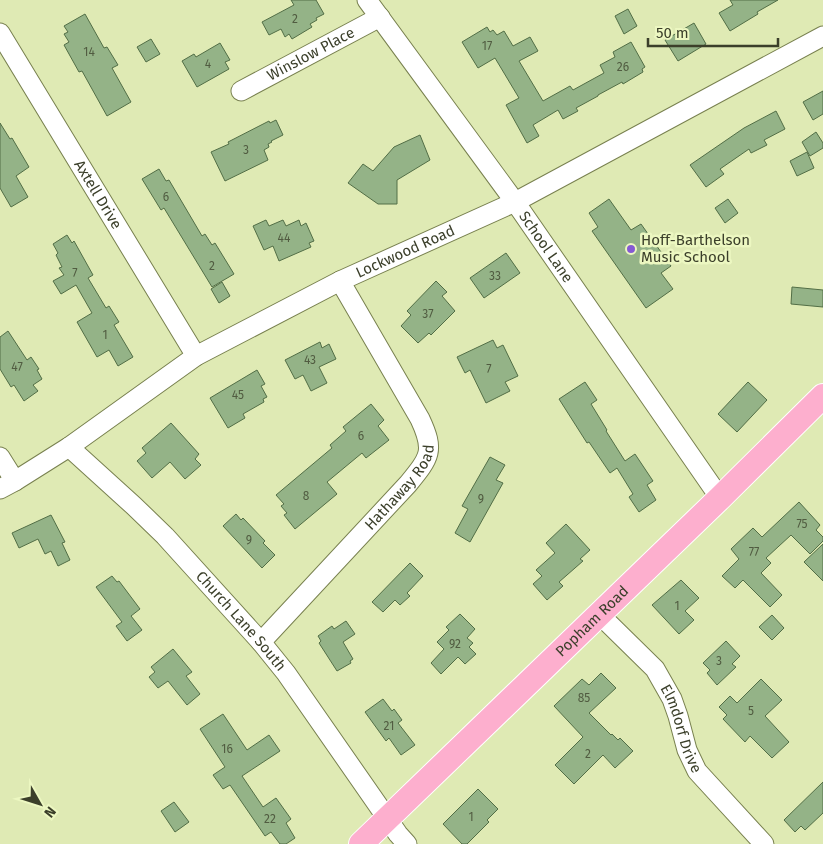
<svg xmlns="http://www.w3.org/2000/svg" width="823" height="844" font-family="'Fira Sans',sans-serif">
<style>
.building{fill:#94b387;stroke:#526e46}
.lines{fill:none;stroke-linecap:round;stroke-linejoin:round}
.minor-casing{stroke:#78804f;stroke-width:21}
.major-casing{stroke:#fff;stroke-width:26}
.minor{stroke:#fff;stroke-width:19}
.major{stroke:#fdafce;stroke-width:24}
.poi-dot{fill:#855ad3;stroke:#ecf7c1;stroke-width:2}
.labels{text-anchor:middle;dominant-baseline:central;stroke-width:5;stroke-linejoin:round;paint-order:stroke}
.number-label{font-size:12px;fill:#515c41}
.street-label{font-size:15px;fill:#3b3f2a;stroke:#ecf7c1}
.poi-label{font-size:15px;fill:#3b3f2a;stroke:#ecf7c1;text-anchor:start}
</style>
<rect width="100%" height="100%" fill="#dfeab4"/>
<path class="building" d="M291,0H316L324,14L316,18L317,20L310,24L312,27L292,39L289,34L285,37L281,29L269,35L262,22L294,5Z
M730,0H778L757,12L758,14L730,31L719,13L733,5Z
M628,9L637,26L624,34L615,16Z
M85,14L104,48L107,47L118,65L112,68L131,102L107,116L82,71L79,72L64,45L69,42L64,34L68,32L64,26Z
M694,23L706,44L678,61L665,40Z
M487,27L490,32L493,30L497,35L504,31L513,46L530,37L538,51L519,61L543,101L570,86L573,90L604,73L600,65L615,57L613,52L631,42L645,67L642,69L643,72L623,84L622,82L598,95V96L576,108L578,111L563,119L558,110L533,125L539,136L527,143L506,105L519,98L495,58L478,68L462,42Z
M151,39L160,54L146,62L137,47Z
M220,43L230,60L225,62L229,69L197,87L182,61L194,54L196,57Z
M823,91V114L813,120L803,102Z
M776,111L785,129L764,140L767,145L751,153L749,149L720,169L724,174L706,187L690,165L744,128Z
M276,120L283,135L271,141L272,142L268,144L269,147L264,150L268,160L225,181L211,152L229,144L228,142L269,121L270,123Z
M0,123L10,139L12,138L29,167L16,176L28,197L11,207L0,188Z
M816,132L823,143V148L810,156L802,142Z
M420,135L430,160L397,180V204H378L348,183L363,164L373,171L394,147Z
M807,152L814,168L797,176L790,161Z
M159,169L166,181L169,180L202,236L205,234L212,245L215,243L234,274L212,287L164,208L161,210L142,179Z
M609,199L631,230L641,224L671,266L661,273L673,289L646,308L592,231L598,227L589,213Z
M728,199L738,213L725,223L715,208Z
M266,220L269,226L283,220L286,226L299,220L301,226L306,223L314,241L309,243L311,247L279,261L273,246L264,250L253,226Z
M67,235L72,243L74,241L93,275L88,278L106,308L109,306L119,322L114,325L133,357L118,366L109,350L97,357L77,322L92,313L76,285L61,294L53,281L64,275L59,268L62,267L56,255L58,253L53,244Z
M506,253L520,273L484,298L470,278Z
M436,281L447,292L442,296L455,311L431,335L429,333L418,343L401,326L411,315L407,311Z
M222,282L230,296L219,303L211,289Z
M792,287L823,290V307L791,304Z
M8,331L27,360L31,357L39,369L37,370L42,379L33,385L38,391L24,401L14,385L11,387L0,369V337Z
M493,340L497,348L503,345L518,376L505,382L510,391L486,403L470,370L465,373L457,357Z
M320,342L322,348L329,344L336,359L319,367L327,383L311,391L303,375L295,379L285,360Z
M257,370L265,384L261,386L267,397L263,399L264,402L243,414L245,418L228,428L210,398Z
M585,382L597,400L591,404L607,430L606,431L625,461L635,454L653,481L647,485L656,500L639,512L629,497L633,494L617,468L610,473L589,442L587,443L559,399Z
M748,382L767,400L737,432L718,414Z
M371,404L384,420L378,426L389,440L366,458L362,453L327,482L337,494L295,529L284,515L287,513L281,506L284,504L276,495L332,448L330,445L346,431L343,427Z
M171,423L199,454L195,459L201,465L185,479L170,462L152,478L137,461L146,453L142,448Z
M490,457L505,465L496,480L503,483L470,542L455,533L468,509L462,506Z
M799,502L820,525L816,530L823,537V541L810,554L791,535L766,558L771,563L761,573L782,595L770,607L743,580L735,588L722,576L739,559L731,549L753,528L762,537Z
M236,514L241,520L243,518L265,541L263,543L275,555L262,568L223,526Z
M51,515L65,542L62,543L70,560L58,566L51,551L45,554L38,539L19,548L12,533Z
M566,524L590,550L580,559L583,561L559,582L563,586L547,600L533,584L542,576L536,570L555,553L546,543Z
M823,544V581L804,562Z
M410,563L423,576L407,593L410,596L400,605L395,600L383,612L372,602Z
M112,576L117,582L119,581L140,609L131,616L142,630L127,641L116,626L122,622L96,587Z
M681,580L699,598L685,611L694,620L679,634L652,605Z
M460,614L475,629L467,638L473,643L469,647L476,654L465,664L458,657L441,674L431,663L444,649L437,642L449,630L446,627Z
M772,615L784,628L772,640L759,627Z
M346,621L355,634L343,642L353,659L350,661L351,663L337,671L319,643L321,641L318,636L332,626L334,629Z
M726,641L740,656L732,664L736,667L717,685L707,673L710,670L703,663Z
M173,649L192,672L186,676L200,694L187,705L168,681L158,688L149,677L155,672L151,667Z
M601,673L616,688L589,713L611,735L612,734L618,740L620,738L633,751L615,768L603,755L574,784L555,765L583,737L554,706L582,679L589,685Z
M761,679L782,700L765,716L789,742L772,758L750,736L745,742L723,719L727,715L719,707L730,696L737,703Z
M383,699L392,711L394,709L402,720L398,723L415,745L401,755L389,738L386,741L365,712Z
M223,714L247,750L269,735L280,751L242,776L263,807L276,798L291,819L286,823L295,838L286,844H280L271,832L265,836L230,785L223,789L213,775L225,767L200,729Z
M823,782V813L805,830L801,826L795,832L784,820Z
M478,789L498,809L487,820L489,822L467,844H462L443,824Z
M174,802L189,822L175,832L161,811Z"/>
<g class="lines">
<defs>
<g id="minor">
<path id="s1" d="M367,0L515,202L720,498"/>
<path id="s2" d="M0,33L196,356"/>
<path id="s3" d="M241,91L380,17"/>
<path id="s4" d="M69,447L134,506L165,536L261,642L286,673L398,834L407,844"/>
<path d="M0,457L15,481"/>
<path id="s5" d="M0,489L15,481L69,447L196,356L340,281L515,202L823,36"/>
<path id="s6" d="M599,614L655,669L672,699L678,716L687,750L697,771L764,844"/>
<path id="s7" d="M261,642L408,484C430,457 435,451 420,419L340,281"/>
</g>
<g id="major">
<path id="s8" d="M361,844L720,498L823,396"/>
</g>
</defs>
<use href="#minor" class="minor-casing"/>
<use href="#major" class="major-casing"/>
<use href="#minor" class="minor"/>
<use href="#major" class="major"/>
</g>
<circle class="poi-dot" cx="631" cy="249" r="5"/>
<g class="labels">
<g class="number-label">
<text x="295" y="19">2</text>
<text x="487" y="46">17</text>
<text x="89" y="52">14</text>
<text x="208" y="64">4</text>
<text x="623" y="67">26</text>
<text x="246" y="150">3</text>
<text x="166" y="197">6</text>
<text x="284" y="238">44</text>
<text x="212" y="266">2</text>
<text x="75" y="273">7</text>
<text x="495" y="276">33</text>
<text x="428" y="314">37</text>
<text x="105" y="335">1</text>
<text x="310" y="360">43</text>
<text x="17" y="367">47</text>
<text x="489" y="369">7</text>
<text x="238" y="395">45</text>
<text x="361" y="436">6</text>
<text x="306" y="496">8</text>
<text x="481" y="499">9</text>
<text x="802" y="524">75</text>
<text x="249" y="540">9</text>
<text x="754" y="552">77</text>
<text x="677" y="606">1</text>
<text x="455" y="644">92</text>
<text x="719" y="661">3</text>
<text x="584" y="698">85</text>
<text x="751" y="711">5</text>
<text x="389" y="726">21</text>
<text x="227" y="749">16</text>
<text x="588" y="754">2</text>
<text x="471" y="817">1</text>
<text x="270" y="819">22</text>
</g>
<g class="street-label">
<text stroke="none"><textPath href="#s3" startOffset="79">Winslow Place</textPath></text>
<text stroke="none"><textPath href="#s2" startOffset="189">Axtell Drive</textPath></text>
<text stroke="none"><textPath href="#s1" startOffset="305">School Lane</textPath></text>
<text stroke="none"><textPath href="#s5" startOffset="471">Lockwood Road</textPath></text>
<text stroke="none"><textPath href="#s7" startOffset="209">Hathaway Road</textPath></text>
<text stroke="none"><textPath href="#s8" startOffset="321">Popham Road</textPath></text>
<text stroke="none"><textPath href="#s4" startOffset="245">Church Lane South</textPath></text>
<text stroke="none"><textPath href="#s6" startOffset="144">Elmdorf Drive</textPath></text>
</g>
<g class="poi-label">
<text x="641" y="240">Hoff-Barthelson<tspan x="641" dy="17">Music School</tspan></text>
</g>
</g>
<g transform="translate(40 804) rotate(129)" stroke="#ecf7c1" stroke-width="4" paint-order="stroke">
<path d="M0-4L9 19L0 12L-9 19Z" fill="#3b3f2a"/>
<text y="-8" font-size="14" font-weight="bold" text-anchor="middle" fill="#3b3f2a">N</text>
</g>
<path d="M648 38v8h130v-8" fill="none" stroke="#3b3f2a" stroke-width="2.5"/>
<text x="656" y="38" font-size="15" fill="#3b3f2a" stroke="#ecf7c1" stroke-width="4" paint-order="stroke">50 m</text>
</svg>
